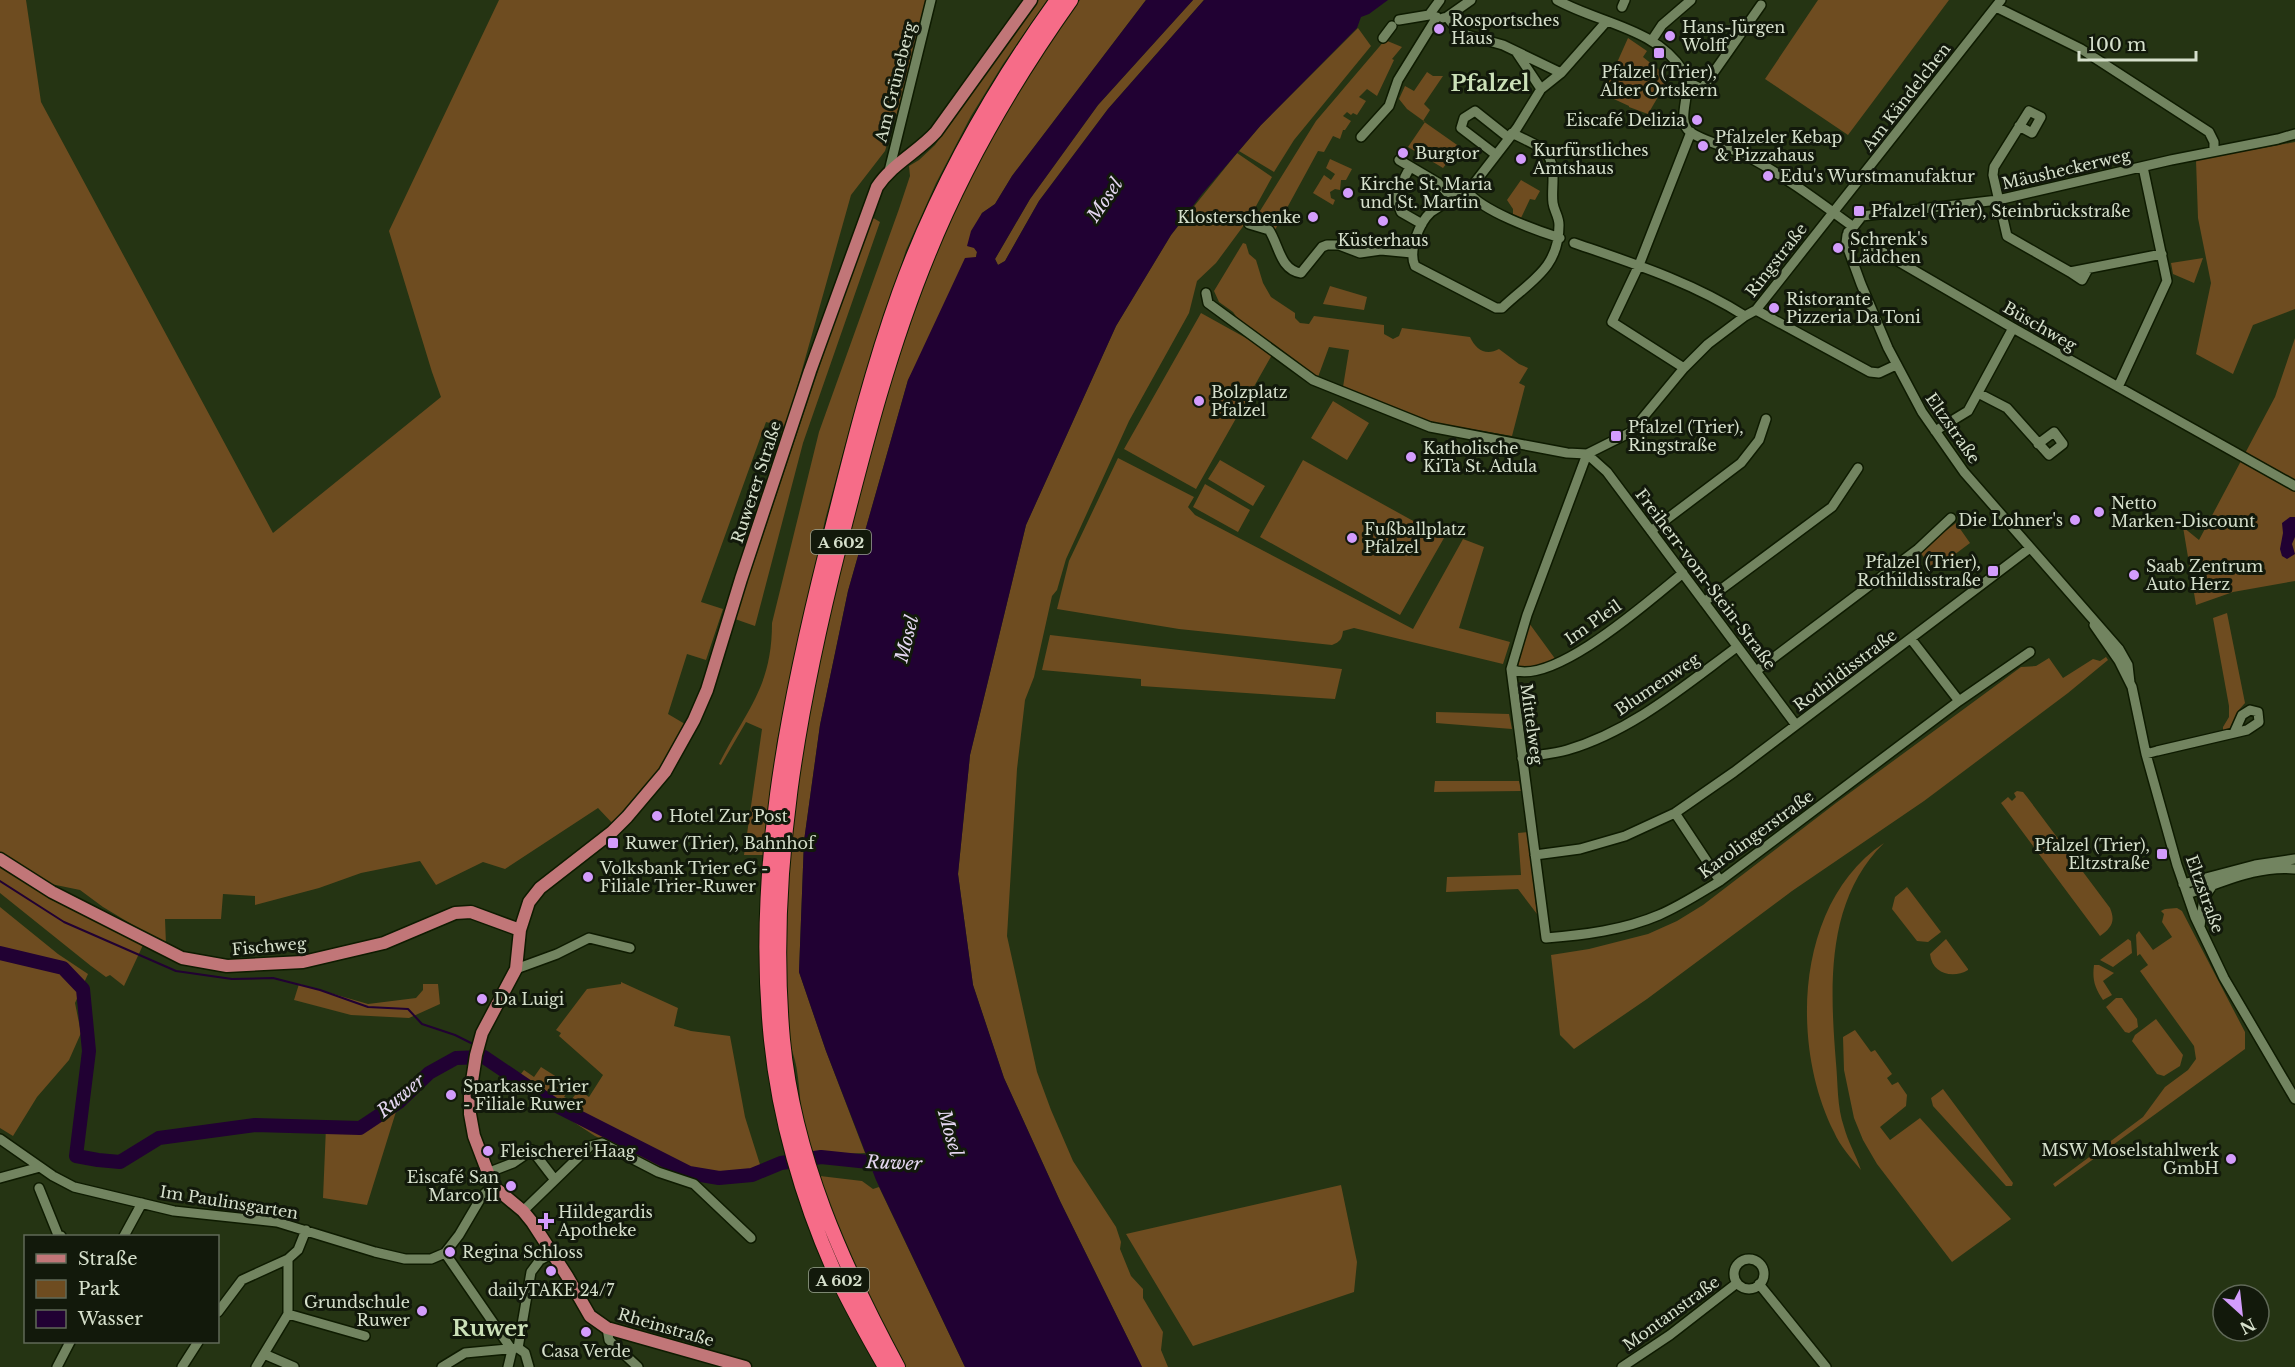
<svg xmlns="http://www.w3.org/2000/svg" width="2295" height="1367" font-family="'Libre Baskerville',serif">
<style>
.green{fill:#6e4c20}
.water{fill:#210133}
.lines{fill:none;stroke-linecap:round;stroke-linejoin:round}
.stream{stroke:#210133;stroke-width:2}
.river{stroke:#210133;stroke-width:14}
.minor-casing{stroke:#0e1b00;stroke-width:12}
.major-casing{stroke:#0e1b00;stroke-width:15}
.highway-casing{stroke:#0e1b00;stroke-width:16}
.minor{stroke:#728460;stroke-width:9}
.major{stroke:#c17678;stroke-width:12}
.highway{stroke:#f66c88;stroke-width:14}
.poi-dot{fill:#d39cfc;stroke:#12190b;stroke-width:2}
.labels{text-anchor:middle;dominant-baseline:central;stroke-width:6;stroke-linejoin:round;paint-order:stroke}
.shield{fill:#12190b;stroke:#9ba492;stroke-width:1.5}
.shield-label{font-size:15px;font-weight:bold;fill:#d6e0cc}
.poi-label{font-size:16px;fill:#d6e0cc;stroke:#12190b;text-anchor:start}
.street-label{font-size:16px;fill:#d6e0cc;stroke:#12190b}
.water-label{font-size:18px;font-style:italic;fill:#e5d7f1;stroke:#12190b}
.district-label{font-size:22px;font-weight:bold;fill:#cbe0b8;stroke:#12190b}
</style>
<rect width="100%" height="100%" fill="#253413"/>
<path class="green" d="M0,0H26L41,102L273,533L441,397L432,372L389,231L499,0H932L885,151L851,195L786,427L766,422L701,602L723,609L706,660L687,654L668,714L690,727L680,749L615,826L598,808L505,869L483,862L436,885L420,861L361,873L319,888L255,905V896L223,894L221,919H165L166,945L103,907L80,890L51,884L25,869L0,852Z
M1038,0H1047L1003,64L971,116L936,183L906,250L851,423L825,520L777,741L764,855H744L762,729L746,722L721,765L719,764C746,710 772,688 772,623L819,432L899,209L910,176L909,166L919,160L935,145Z
M1080,0H1146L1012,176L995,204L982,213L968,246L974,247L977,252L976,257L908,380L848,591L820,725L804,841L799,972L826,1051L865,1153L814,1155C811,1145 806,1136 804,1126C800,1108 800,1089 797,1071C796,1061 792,1052 790,1042C783,1010 786,971 786,938C786,912 786,885 788,859C796,763 817,669 839,576C888,372 949,168 1080,0Z
M1193,0H1204L1108,109L1039,201L1005,261L998,265L995,259L1030,199L1098,105Z
M1818,0H1949L1848,135L1765,79Z
M1358,28L1371,46L1294,140L1274,172L1239,151L1261,125Z
M1628,38L1647,51L1643,57L1669,78L1648,114L1629,107V106L1603,94Z
M1385,40L1402,47L1392,59L1394,60L1377,96L1367,89L1359,97L1366,101L1357,115L1353,113L1351,115L1347,112L1343,116L1351,121L1345,130H1343L1340,139L1333,136L1324,152L1318,151L1275,230L1255,219L1316,121Z
M1427,72L1433,76H1443L1424,104L1430,110L1423,121L1460,147L1443,168L1408,147L1425,122L1407,109L1399,99L1405,86L1414,91Z
M2295,142V309L2253,325L2233,374L2196,354L2211,283L2198,218L2196,160Z
M1237,153L1272,177L1250,217L1216,263L1197,281L1189,313L1129,421L1066,559L1057,590L1052,596L1034,677L1025,700L1017,769L1007,936L1037,1072L1051,1110L1073,1161L1116,1227L1121,1242L1120,1249L1131,1276L1143,1289V1298L1163,1332L1161,1350L1168,1367H1142L1060,1201L1004,1078L973,985L958,874L970,755L1026,525L1116,326L1171,235Z
M1330,159L1352,169L1346,180H1341L1340,190L1335,189L1330,192L1331,198L1335,200L1333,205L1313,193L1324,175L1331,180L1335,174L1326,168Z
M1521,180L1540,191L1535,200L1530,199L1521,218L1513,215V209L1507,200Z
M870,216L880,222L803,443L755,626L735,619Z
M1243,243L1246,244L1249,254L1256,260L1263,283L1271,297L1295,313V318L1300,323L1309,324L1314,316L1384,325V334L1393,339L1399,336L1402,328L1470,337C1476,350 1486,356 1499,349L1519,364L1528,368L1519,383L1525,386L1512,436L1430,422L1343,387L1349,350L1329,347L1318,377L1243,326L1233,312L1219,302L1214,291Z
M2203,258L2194,283L2173,274L2171,263Z
M1330,286L1367,297L1364,310L1323,304Z
M1201,313L1273,353L1196,489L1124,449Z
M2295,338V581L2233,592L2196,605L2183,527L2199,540L2275,397Z
M1333,401L1369,423L1347,460L1311,438Z
M1118,458L1194,497L1188,507L1195,515L1413,629L1463,539L1484,547L1459,628L1510,642L1503,664L1354,628L1343,631C1342,639 1340,642 1332,645L1179,629L1057,609L1069,561Z
M1220,460L1265,486L1253,506L1208,479Z
M1303,460L1444,538L1400,615L1260,537Z
M1205,484L1250,510L1238,532L1193,507Z
M1956,523L1970,543L1934,570L1919,551Z
M2227,613L2245,703L2238,711L2231,728L2223,732V727L2229,717V706L2213,618Z
M1529,623L1556,660L1528,671L1518,666Z
M1050,635L1342,669L1335,699L1141,686V679L1042,670Z
M2106,657L2108,660L2068,693L1924,801L1792,891L1647,999L1574,1049L1560,1035L1551,955L1589,949L1648,934L1677,921L1703,905L1836,803L2021,667L2036,666L2049,658L2063,678L2093,659L2100,661Z
M1436,712L1509,714L1512,729L1436,723Z
M1435,781H1519L1521,791L1434,792Z
M2017,791L2023,792L2027,797L2110,908C2116,922 2111,928 2100,936L2001,803L2008,797L2012,801L2016,797L2014,793Z
M1528,832L1537,914L1518,889L1446,892L1447,877L1521,875L1518,833Z
M1884,843C1825,901 1830,988 1836,1063C1838,1084 1837,1107 1844,1127C1848,1142 1856,1155 1861,1170C1851,1158 1840,1146 1834,1132C1790,1045 1795,902 1884,843Z
M0,864L52,899L143,945L124,986L110,975L106,977L91,966L0,893Z
M1907,887L1941,932L1928,942L1917,941L1892,909L1895,897Z
M0,907L58,954L88,974L75,1003L81,1033L69,1060L37,1097L13,1136L0,1128Z
M2177,908L2182,911L2245,1032V1049L2055,1187L2053,1184L2143,1117L2165,1087L2188,1070L2196,1059L2194,1046L2140,971L2148,965L2140,954L2137,956V954L2136,935L2139,931L2153,950L2172,937L2162,922L2164,914L2161,911L2165,909Z
M1946,939L1968,969V970C1953,979 1932,974 1930,954Z
M2128,939L2131,941L2132,953L2113,967L2100,960Z
M2094,965H2099L2114,973L2103,981L2112,995L2103,1000C2095,988 2092,980 2094,965Z
M621,982L678,1008L674,1026L691,1031L730,1036L745,1117L763,1174L742,1181L719,1182L666,1169L595,1136L514,1083L524,1070L534,1077L541,1067L571,1086L564,1097L571,1100L579,1090L589,1097L603,1075L559,1036L561,1033L556,1030L587,989L621,984Z
M299,984L368,1004L416,998L423,990V984H438L440,1004L409,1018L351,1015L294,1000Z
M2116,998H2122L2124,1001L2137,1019L2138,1027L2129,1033L2125,1032L2106,1007Z
M2156,1019L2183,1055L2180,1066L2164,1076L2157,1074L2132,1041L2135,1035Z
M1855,1030L1871,1052L1875,1050L1892,1074L1887,1078L1892,1085L1898,1082L1907,1095L1906,1106L1880,1127L1890,1140L1920,1118L2011,1219L1952,1262L1877,1164L1863,1140L1854,1118L1844,1070L1843,1037Z
M1943,1089L2013,1183L2012,1186H2006L1933,1106L1931,1098Z
M399,1102L367,1205L323,1198L326,1127L360,1128Z
M820,1176L862,1181L873,1189L879,1187L965,1367H905C871,1306 839,1243 820,1176Z
M1341,1185L1357,1262L1354,1292L1193,1346L1126,1234Z"/>
<path class="water" d="M1146,0H1193L1098,105L1030,199L995,259L998,265L1005,261L1039,201L1108,109L1204,0H1388L1369,14L1361,17L1357,28L1261,125L1202,194L1171,235L1116,326L1026,525L970,755L958,874L973,985L1004,1078L1060,1201L1142,1367H965L876,1180L826,1051L799,972L804,841L820,725L848,591L908,380L965,258L976,257L977,252L974,248L967,246L971,231L982,213L995,204L1012,176Z
M2290,517H2295V537L2292,544L2295,554L2287,559L2282,556L2280,549L2283,533L2282,523Z"/>
<g class="lines">
<path class="stream" d="M0,881L64,922L176,971L232,979L273,978L320,990L368,1007L408,1009L422,1024L455,1035L475,1045"/>
<path class="river" d="M0,953L63,968L83,989L89,1051L76,1156L98,1160L120,1162L159,1138L255,1125L360,1128L399,1102L429,1073L456,1058L484,1057L555,1105L689,1173L719,1178L752,1175L781,1163L821,1157L888,1164"/>
<defs>
<path id="minor" d="M1557,0C1598,23 1656,28 1683,71C1695,90 1674,119 1690,132C1704,142 1733,148 1749,157C1786,177 1819,202 1852,226
M1622,7L1625,0
M1996,7L2081,49L2209,132L2214,142V150
M1447,17L1460,33L1503,45L1561,73
M1443,18L1447,17L1471,0
M1399,20L1429,15L1440,0
M1383,38L1392,26
M1652,40L1662,25L1691,0
M1517,53L1541,89
M1689,86L1694,85L1702,89L1761,5
M2019,126L2032,133L2041,117L2029,111L1994,167L1993,175L2007,236L2070,272L2162,254
M1512,133C1538,147 1554,147 1553,180C1553,187 1552,196 1553,203C1554,211 1559,216 1559,225C1559,269 1530,281 1502,308H1496L1415,266C1408,251 1419,223 1431,212L1473,185L1517,128L1541,89L1561,73L1606,22
M1361,137L1389,106L1398,80L1437,17
M1495,154L1461,128L1464,118L1475,111L1509,138
M1399,160L1438,183L1453,199
M1410,167L1395,196L1401,212L1422,224
M889,171L931,0
M1467,191C1482,211 1535,230 1560,238
M1249,224L1269,230C1279,245 1280,270 1301,273L1322,247L1327,245H1339L1360,253L1381,250L1412,253
M1848,232L2013,328L2295,486
M1574,243C1632,263 1692,282 1745,316
M2070,272L2082,280L2088,269
M1206,293L1208,303L1313,380L1430,427L1567,453L1587,454L1631,432L1684,368L1708,344L1745,316L1756,310L2001,0
M1756,310L1870,372L1879,373L1896,365
M1684,368L1612,322L1639,265L1691,132
M2118,387L2167,281L2143,167
M1978,393L2007,408L2049,455L2063,444L2054,432L2038,444
M1935,431L1968,411L2013,328
M1587,454L1527,615L1511,669L1546,938C1584,935 1624,930 1659,915C1680,906 1700,893 1720,881L1959,701L1911,639
M1587,454L1607,472L1796,725
M1651,531L1741,463L1759,440L1766,419
M1704,602L1832,507L1858,468
M2094,625L2119,661L2132,687L2146,754L2177,865L2195,917L2224,978L2295,1099
M1511,669C1551,689 1651,599 1683,573
M1756,671L1918,549L1951,518
M2130,683L2128,665L2119,649L1964,472L1922,412L1888,348L1861,284L1846,243L1847,235L1862,216L1998,200L2171,160L2278,139L2295,134
M1959,701L2030,652
M2146,754L2157,751L2247,730L2259,722L2258,712L2250,710L2242,715L2234,733
M1522,758C1537,755 1553,754 1567,750C1632,731 1684,686 1737,647
M1675,813L1720,881
M1535,855L1580,849L1625,836L1675,813L1734,772L2030,548
M2183,884L2255,865L2295,859
M2187,894C2222,883 2257,865 2295,869
M2200,926L2204,898L2212,886
M516,969L557,954L589,938L630,948
M0,1139L53,1176L74,1187L174,1211L277,1222L375,1252L405,1259H431L445,1253L459,1235L482,1196L493,1186
M487,1173L513,1163L532,1150L555,1180
M0,1178L40,1167
M39,1188L58,1235L61,1236
M523,1211L590,1146L602,1143L658,1172L694,1184L751,1238
M124,1236L142,1203
M445,1253L512,1350
M1734 1274a15 15 0 1 1 30 0a15 15 0 1 1-30 0Z
M1759,1284L1826,1367
M218,1312L242,1280L288,1259L298,1250L306,1230
M288,1314L365,1336
M607,1328L609,1340L638,1367
M518,1348L525,1353L529,1367
M264,1354L294,1367
M57,1367L70,1342
M182,1367L198,1342
M256,1367L288,1314V1259
M442,1367L465,1353L518,1348L531,1272L540,1260L553,1253
M508,1367L512,1350
M1622,1367L1670,1335L1737,1283"/>
<path id="major" d="M0,859L52,892L182,958L227,966L303,962L384,943L455,913L471,912L520,930
M745,1367L607,1328L590,1316L567,1276L532,1222L523,1211L493,1186L474,1136L470,1114V1094L476,1055L482,1033L516,969L520,930L529,902L540,888L612,832L627,817L665,772L694,720L707,690L741,579L810,371L877,187C892,164 918,152 936,132L1031,0"/>
<path id="highway" d="M885,1367C867,1335 849,1304 834,1271C802,1199 779,1118 771,1040C754,875 786,711 826,552C848,465 869,377 899,293C937,188 992,90 1057,0
M898,1367C843,1265 794,1157 783,1040C768,873 799,706 840,544C865,446 890,347 929,253C966,162 1015,79 1071,0"/>
</defs>
<use href="#minor" class="minor-casing"/>
<use href="#major" class="major-casing"/>
<use href="#highway" class="highway-casing"/>
<use href="#minor" class="minor"/>
<use href="#major" class="major"/>
<use href="#highway" class="highway"/>
</g>
<g class="poi-dot">
<circle cx="1439" cy="29" r="6"/>
<circle cx="1670" cy="36" r="6"/>
<rect x="1653" y="47" width="12" height="12" rx="3"/>
<circle cx="1697" cy="120" r="6"/>
<circle cx="1703" cy="146" r="6"/>
<circle cx="1403" cy="153" r="6"/>
<circle cx="1521" cy="159" r="6"/>
<circle cx="1768" cy="176" r="6"/>
<circle cx="1348" cy="193" r="6"/>
<rect x="1853" y="205" width="12" height="12" rx="3"/>
<circle cx="1313" cy="217" r="6"/>
<circle cx="1383" cy="221" r="6"/>
<circle cx="1838" cy="248" r="6"/>
<circle cx="1774" cy="308" r="6"/>
<circle cx="1199" cy="401" r="6"/>
<rect x="1610" y="430" width="12" height="12" rx="3"/>
<circle cx="1411" cy="457" r="6"/>
<circle cx="2099" cy="512" r="6"/>
<circle cx="2075" cy="520" r="6"/>
<circle cx="1352" cy="538" r="6"/>
<rect x="1987" y="565" width="12" height="12" rx="3"/>
<circle cx="2134" cy="575" r="6"/>
<circle cx="657" cy="816" r="6"/>
<rect x="607" y="837" width="12" height="12" rx="3"/>
<rect x="2156" y="848" width="12" height="12" rx="3"/>
<circle cx="588" cy="877" r="6"/>
<circle cx="482" cy="999" r="6"/>
<circle cx="451" cy="1095" r="6"/>
<circle cx="488" cy="1151" r="6"/>
<circle cx="2231" cy="1159" r="6"/>
<circle cx="511" cy="1186" r="6"/>
<path d="M543 1212h6v6h6v6h-6v6h-6v-6h-6v-6h6z"/>
<circle cx="450" cy="1252" r="6"/>
<circle cx="551" cy="1271" r="6"/>
<circle cx="422" cy="1311" r="6"/>
<circle cx="586" cy="1332" r="6"/>
</g>
<g class="labels">
<g class="shield">
<rect x="811" y="530" width="60" height="24" rx="4.5"/>
<rect x="809" y="1268" width="60" height="24" rx="4.5"/>
</g>
<g class="shield-label">
<text x="841" y="542">A 602</text>
<text x="839" y="1280">A 602</text>
</g>
<g class="poi-label">
<text x="1451" y="20">Rosportsches<tspan x="1451" dy="18">Haus</tspan></text>
<text x="1682" y="27">Hans-Jürgen<tspan x="1682" dy="18">Wolff</tspan></text>
<text x="1659" y="72" text-anchor="middle">Pfalzel (Trier),<tspan x="1659" dy="18">Alter Ortskern</tspan></text>
<text x="1685" y="120" text-anchor="end">Eiscafé Delizia</text>
<text x="1715" y="137">Pfalzeler Kebap<tspan x="1715" dy="18">&amp; Pizzahaus</tspan></text>
<text x="1533" y="150">Kurfürstliches<tspan x="1533" dy="18">Amtshaus</tspan></text>
<text x="1415" y="153">Burgtor</text>
<text x="1780" y="176">Edu's Wurstmanufaktur</text>
<text x="1360" y="184">Kirche St. Maria<tspan x="1360" dy="18">und St. Martin</tspan></text>
<text x="1871" y="211">Pfalzel (Trier), Steinbrückstraße</text>
<text x="1301" y="217" text-anchor="end">Klosterschenke</text>
<text x="1850" y="239">Schrenk's<tspan x="1850" dy="18">Lädchen</tspan></text>
<text x="1383" y="240" text-anchor="middle">Küsterhaus</text>
<text x="1786" y="299">Ristorante<tspan x="1786" dy="18">Pizzeria Da Toni</tspan></text>
<text x="1211" y="392">Bolzplatz<tspan x="1211" dy="18">Pfalzel</tspan></text>
<text x="1628" y="427">Pfalzel (Trier),<tspan x="1628" dy="18">Ringstraße</tspan></text>
<text x="1423" y="448">Katholische<tspan x="1423" dy="18">KiTa St. Adula</tspan></text>
<text x="2111" y="503">Netto<tspan x="2111" dy="18">Marken-Discount</tspan></text>
<text x="2063" y="520" text-anchor="end">Die Lohner's</text>
<text x="1364" y="529">Fußballplatz<tspan x="1364" dy="18">Pfalzel</tspan></text>
<text x="1981" y="562" text-anchor="end">Pfalzel (Trier),<tspan x="1981" dy="18">Rothildisstraße</tspan></text>
<text x="2146" y="566">Saab Zentrum<tspan x="2146" dy="18">Auto Herz</tspan></text>
<text x="669" y="816">Hotel Zur Post</text>
<text x="625" y="843">Ruwer (Trier), Bahnhof</text>
<text x="2150" y="845" text-anchor="end">Pfalzel (Trier),<tspan x="2150" dy="18">Eltzstraße</tspan></text>
<text x="600" y="868">Volksbank Trier eG -<tspan x="600" dy="18">Filiale Trier-Ruwer</tspan></text>
<text x="494" y="999">Da Luigi</text>
<text x="463" y="1086">Sparkasse Trier<tspan x="463" dy="18">- Filiale Ruwer</tspan></text>
<text x="2219" y="1150" text-anchor="end">MSW Moselstahlwerk<tspan x="2219" dy="18">GmbH</tspan></text>
<text x="500" y="1151">Fleischerei Haag</text>
<text x="499" y="1177" text-anchor="end">Eiscafé San<tspan x="499" dy="18">Marco II</tspan></text>
<text x="558" y="1212">Hildegardis<tspan x="558" dy="18">Apotheke</tspan></text>
<text x="462" y="1252">Regina Schloss</text>
<text x="551" y="1290" text-anchor="middle">dailyTAKE 24/7</text>
<text x="410" y="1302" text-anchor="end">Grundschule<tspan x="410" dy="18">Ruwer</tspan></text>
<text x="586" y="1351" text-anchor="middle">Casa Verde</text>
</g>
<g class="street-label">
<text transform="translate(895 82) rotate(-76)">Am Grüneberg</text>
<text transform="translate(1906 97) rotate(-52)">Am Kändelchen</text>
<text transform="translate(2066 169) rotate(-13)">Mäusheckerweg</text>
<text transform="translate(1776 260) rotate(-52)">Ringstraße</text>
<text transform="translate(2040 326) rotate(30)">Büschweg</text>
<text transform="translate(1953 428) rotate(55)">Eltzstraße</text>
<text transform="translate(756 482) rotate(-72)">Ruwerer Straße</text>
<text transform="translate(1706 579) rotate(53)">Freiherr-vom-Stein-Straße</text>
<text transform="translate(1593 622) rotate(-35)">Im Pleil</text>
<text transform="translate(1845 670) rotate(-37)">Rothildisstraße</text>
<text transform="translate(1657 684) rotate(-34)">Blumenweg</text>
<text transform="translate(1532 724) rotate(82)">Mittelweg</text>
<text transform="translate(1756 834) rotate(-36)">Karolingerstraße</text>
<text transform="translate(2205 894) rotate(70)">Eltzstraße</text>
<text transform="translate(269 946) rotate(-5)">Fischweg</text>
<text transform="translate(229 1202) rotate(9)">Im Paulinsgarten</text>
<text transform="translate(1671 1313) rotate(-36)">Montanstraße</text>
<text transform="translate(666 1327) rotate(16)">Rheinstraße</text>
</g>
<g class="water-label">
<text transform="translate(1105 200) rotate(-56)">Mosel</text>
<text transform="translate(907 639) rotate(-76)">Mosel</text>
<text transform="translate(401 1096) rotate(-40)">Ruwer</text>
<text transform="translate(950 1133) rotate(74)">Mosel</text>
<text transform="translate(894 1163) rotate(2)">Ruwer</text>
</g>
<g class="district-label">
<text x="1490" y="83">Pfalzel</text>
<text x="490" y="1328">Ruwer</text>
</g>
</g>
<rect x="24" y="1235" width="195" height="108" fill="#12190b" stroke="#606958" stroke-width="1.5"/>
<rect x="36" y="1254" width="30" height="9" fill="#c17678" stroke="#606958" stroke-width="1.5"/>
<text x="78" y="1265" font-size="18" fill="#d6e0cc">Straße</text>
<rect x="36" y="1280" width="30" height="18" fill="#6e4c20" stroke="#606958" stroke-width="1.5"/>
<text x="78" y="1295" font-size="18" fill="#d6e0cc">Park</text>
<rect x="36" y="1310" width="30" height="18" fill="#210133" stroke="#606958" stroke-width="1.5"/>
<text x="78" y="1325" font-size="18" fill="#d6e0cc">Wasser</text>
<g transform="translate(2241 1313) rotate(153)"><circle r="28" fill="#12190b" stroke="#606958" stroke-width="1.5"/>
<path d="M0-4.5L10 22L0 15L-10 22Z" fill="#d39cfc"/>
<text y="-9" font-size="16" font-weight="bold" text-anchor="middle" fill="#d6e0cc">N</text>
</g>
<path d="M2079 51v9h117v-9" fill="none" stroke="#d6e0cc" stroke-width="3"/>
<text x="2088" y="51" font-size="18" fill="#d6e0cc" stroke="#12190b" stroke-width="4.5" paint-order="stroke">100 m</text>
</svg>
